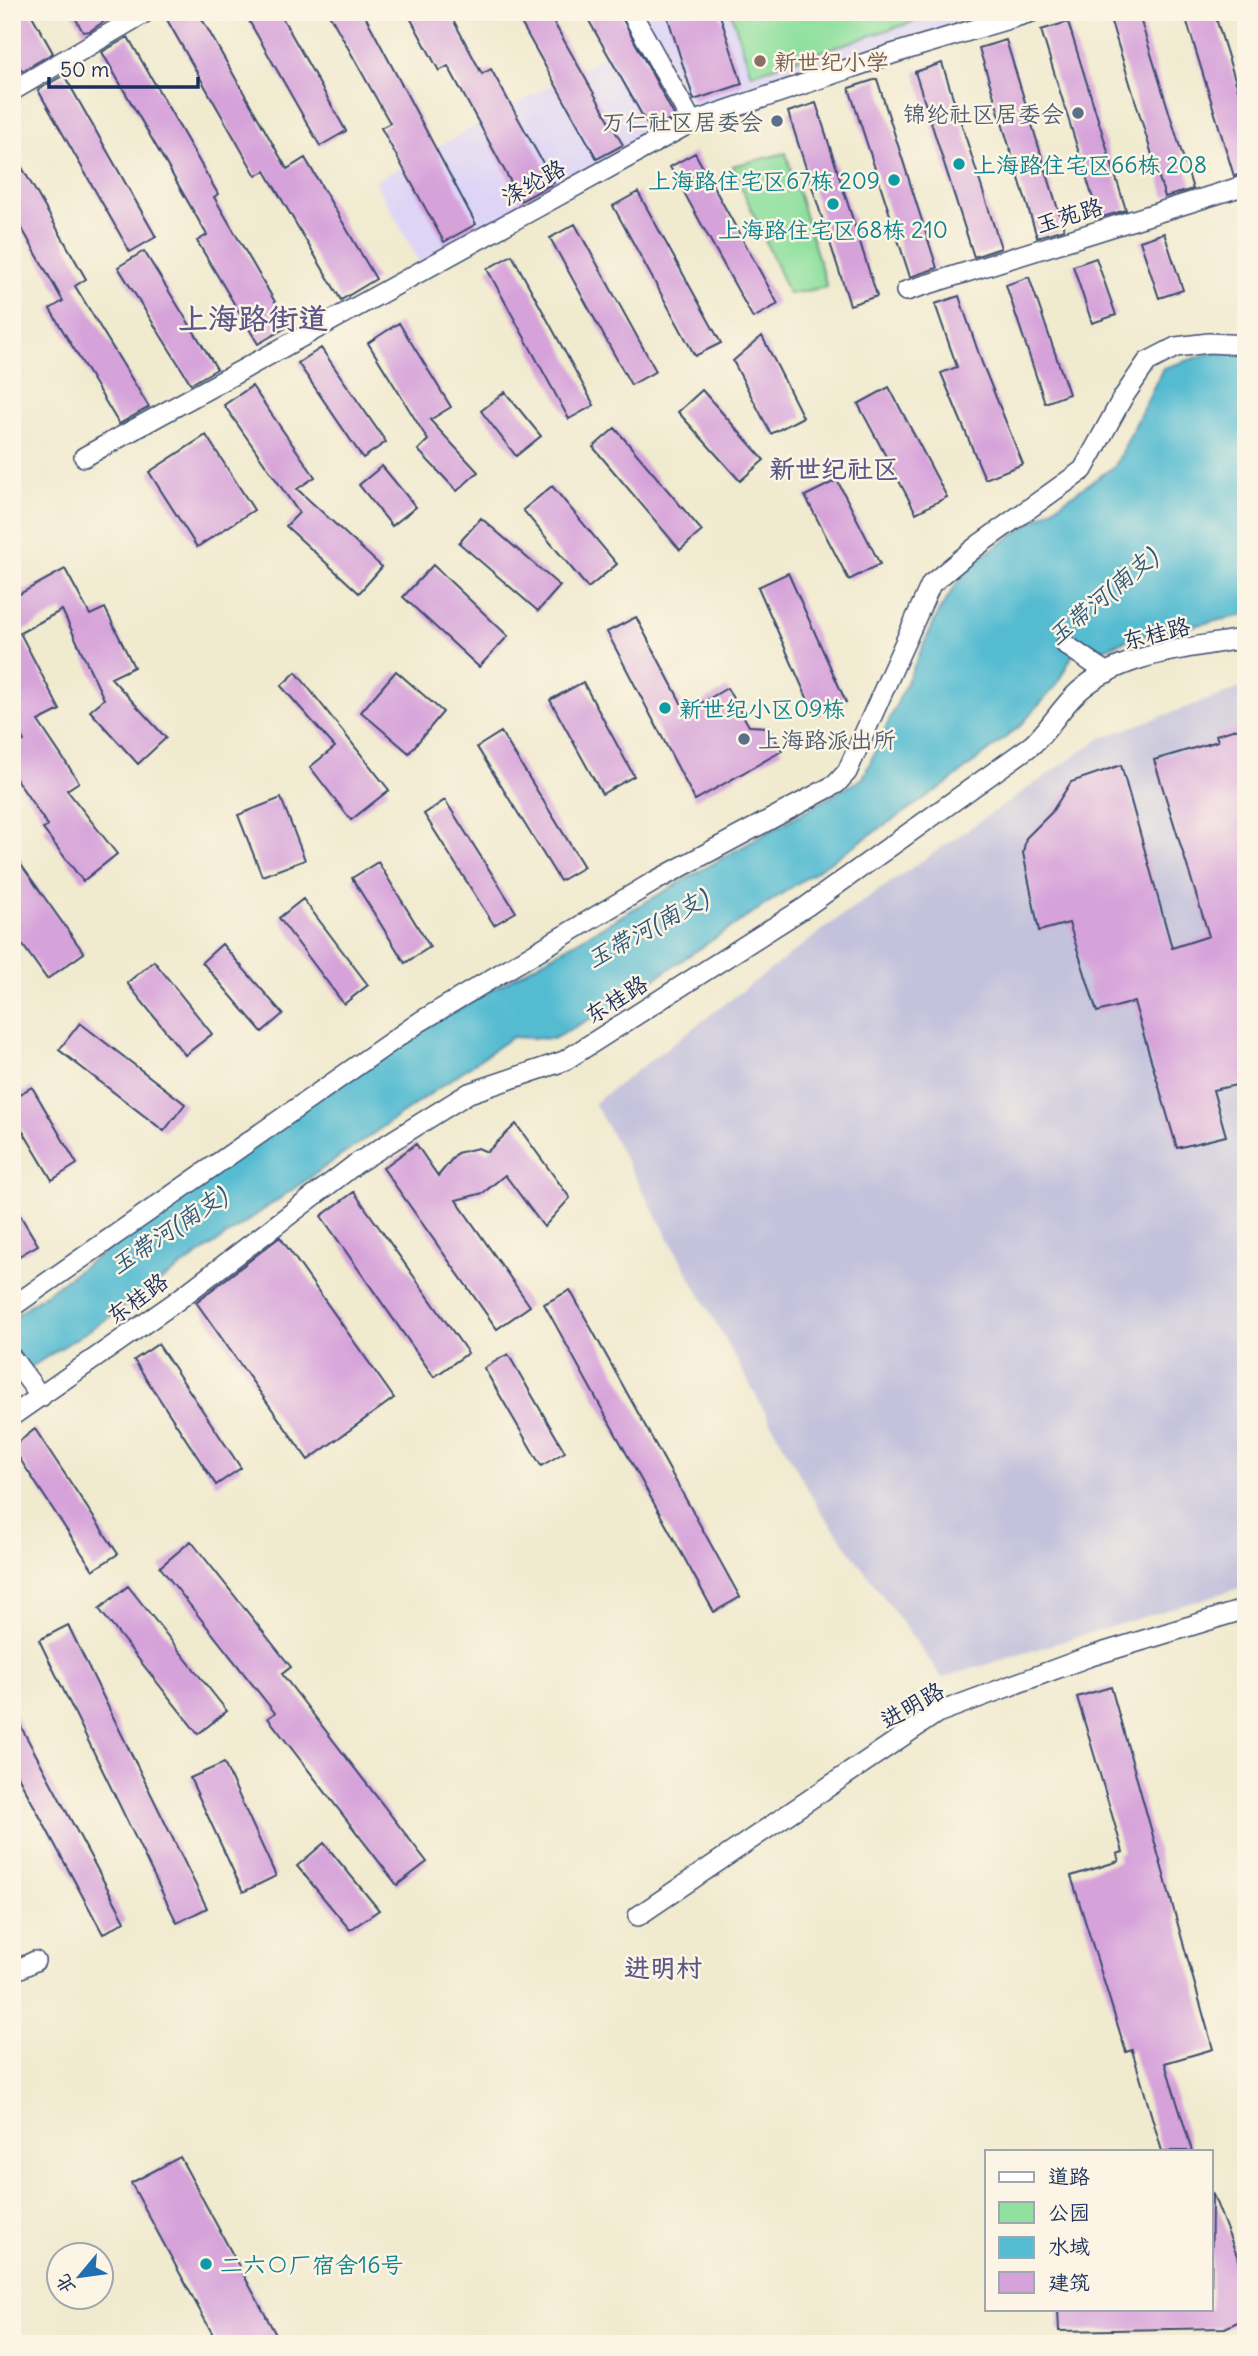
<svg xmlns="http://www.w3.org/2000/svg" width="1258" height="2356" font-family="Delius,'LXGW WenKai TC',sans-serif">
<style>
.built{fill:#ded5f6}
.industrial{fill:#c3c1dc}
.green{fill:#90e09f;stroke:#56887e;stroke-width:2}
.water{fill:#54bbd1;stroke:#387598;stroke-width:2}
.building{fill:#d6a2da}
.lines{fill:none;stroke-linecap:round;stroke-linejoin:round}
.minor-casing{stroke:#3b4b6f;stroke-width:22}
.minor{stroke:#fff;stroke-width:19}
.education-dot{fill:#8d6e63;stroke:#fcf5e5;stroke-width:2.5}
.service-dot{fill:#5c6f8a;stroke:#fcf5e5;stroke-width:2.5}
.culture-dot{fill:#0f9aa8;stroke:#fcf5e5;stroke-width:2.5}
.labels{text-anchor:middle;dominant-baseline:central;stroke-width:5;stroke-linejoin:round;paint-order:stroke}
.education-label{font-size:23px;fill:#785e54;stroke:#fcf5e5;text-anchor:start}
.service-label{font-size:23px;fill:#4e5e75;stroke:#fcf5e5;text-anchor:end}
.culture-label{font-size:23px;fill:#0d838f;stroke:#fcf5e5;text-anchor:start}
.street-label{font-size:23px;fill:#1b2f5e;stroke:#fcf5e5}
.water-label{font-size:24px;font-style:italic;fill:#2c5980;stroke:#fcf5e5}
.quarter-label{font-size:26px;font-weight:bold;fill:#5c5789;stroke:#fcf5e5}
.district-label{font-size:30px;font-weight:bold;fill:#5c5789;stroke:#fcf5e5}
</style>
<rect width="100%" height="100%" fill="#fcf5e5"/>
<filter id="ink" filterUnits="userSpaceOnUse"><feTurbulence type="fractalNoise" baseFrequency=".0143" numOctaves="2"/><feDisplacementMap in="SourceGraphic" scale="14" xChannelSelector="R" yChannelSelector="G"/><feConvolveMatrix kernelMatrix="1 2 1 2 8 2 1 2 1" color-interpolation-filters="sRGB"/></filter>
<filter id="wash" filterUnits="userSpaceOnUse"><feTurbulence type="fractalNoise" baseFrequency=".00686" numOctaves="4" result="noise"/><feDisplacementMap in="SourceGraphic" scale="28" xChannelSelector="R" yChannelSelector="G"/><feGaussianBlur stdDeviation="1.57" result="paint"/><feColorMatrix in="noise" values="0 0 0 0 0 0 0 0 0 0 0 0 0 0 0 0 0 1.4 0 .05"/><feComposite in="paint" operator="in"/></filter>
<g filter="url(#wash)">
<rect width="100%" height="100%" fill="#f0eacf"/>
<path class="built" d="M588,12H637L693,113L420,263L375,181L610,53Z
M643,12H1005L695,110Z"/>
<path class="industrial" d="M1246,686V1586L942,1678L816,1504L594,1103L840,917L1101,738Z"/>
<path class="green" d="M731,12H944L751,74Z
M786,153L827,287L789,294L732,166Z"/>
<path class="water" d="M1215,352L1246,353V615L1131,638L1102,650L1081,639L1056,686L1020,726L948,783L612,1007L553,1039L512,1037L102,1322L12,1379V1318L376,1056L863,778L939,611L969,565L1115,466L1163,368Z"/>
<g id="blocks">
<path class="building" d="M12,12H30L53,53L22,71L12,54Z
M72,12H118L90,31L83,32Z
M176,12H198L287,169L305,158L376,279L341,300L265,171L256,176L166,18Z
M244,12H279L346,131L320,146Z
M328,12H363L476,224L444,242L381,128L390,123Z
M407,12H449L482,74L491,69L554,183L521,201L448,66L439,71Z
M515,12H548L623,145L597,159Z
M584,12H619L675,117L651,131Z
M666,12H719L742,84L694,100Z
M1108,12H1138L1193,189L1165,197Z
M1184,12H1214L1246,115V173L1234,176Z
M1068,22L1126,210L1099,218L1041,30Z
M128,37L218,194L214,197L289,326L258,344L197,241L207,235L102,52Z
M1006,40L1064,229L1037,237L979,48Z
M942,63L1001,248L974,257L915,72Z
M64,75L156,237L130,252L38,90Z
M877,79L937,268L910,277L849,88Z
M816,103L877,296L850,305L788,112Z
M12,150L86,279L75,286L149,407L119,424L50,309L63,301L12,211Z
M695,153L778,304L753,318L670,167Z
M638,192L721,343L695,356L613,206Z
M575,224L656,371L631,385L550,238Z
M1164,233L1183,290L1159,298L1140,241Z
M144,251L217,369L191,384L118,267Z
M512,255L594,405L569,419L487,269Z
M1096,258L1116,315L1092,323L1073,266Z
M1029,277L1069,394L1045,403L1006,285Z
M959,296L982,363L1023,464L985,479L941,373L957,367L935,304Z
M399,323L451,407L430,420L478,472L457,491L418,450L428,440L368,343Z
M762,336L803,417L771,434L733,361Z
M321,348L386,442L363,458L298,363Z
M252,386L315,477L297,489L382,567L359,593L286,526L299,513L224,405Z
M889,387L947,497L916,513L858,404Z
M702,390L764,460L740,481L678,412Z
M505,392L541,436L516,456L481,411Z
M615,428L702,531L680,550L593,447Z
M206,435L254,510L197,547L149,472Z
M382,466L416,507L392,526L359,485Z
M837,480L880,564L849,580L805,496Z
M552,486L617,564L588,588L523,510Z
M481,518L560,586L538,611L459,543Z
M433,565L508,636L479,667L403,597Z
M65,569L90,615L105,608L134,667L111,678L166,738L138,764L90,711L104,699L62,610L20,633L60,710L38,721L79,782L67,790L117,854L83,881L43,829L48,826L12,773V749L24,741L12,717V598Z
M788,573L846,702L815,716L758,587Z
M636,617L686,712L727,688L749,726L768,727L782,751L695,800L607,632Z
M396,671L443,712L409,753L361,712Z
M296,672L389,790L351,820L310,767L335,747L281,686Z
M583,682L634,776L602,794L550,700Z
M1246,726V1083L1213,1090L1226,1136L1177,1148L1134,1002L1097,1012L1069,923L1039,931L1023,853L1026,838L1051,813L1071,782L1121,765L1172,948L1209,936L1154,760L1218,741L1216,735Z
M501,732L584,867L560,881L477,747Z
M281,798L305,860L262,876L238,815Z
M445,800L516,912L494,925L424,814Z
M12,852L84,953L47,979L12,930Z
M378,862L430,947L405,963L352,878Z
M303,899L368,985L344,1004L279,918Z
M222,944L283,1014L262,1032L202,962Z
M154,961L212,1034L185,1055L127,983Z
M80,1023L185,1104L164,1131L59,1050Z
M32,1087L77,1164L52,1180L12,1113V1098Z
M516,1124L570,1198L544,1227L505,1175L483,1193L456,1200L530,1306L497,1329L383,1168L416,1144L438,1176L457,1153L478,1148L487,1152Z
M354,1192L468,1353L434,1377L321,1216Z
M12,1202L38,1245L12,1260Z
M280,1237L394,1398L308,1460L196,1302Z
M570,1290L740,1597L714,1612L544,1304Z
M158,1344L241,1468L216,1485L134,1360Z
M508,1354L565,1452L541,1466L484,1368Z
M35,1429L118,1554L93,1570L12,1447Z
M191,1541L291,1667L282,1674L427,1862L397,1885L268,1718L275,1713L160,1567Z
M128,1586L227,1711L198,1734L99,1609Z
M68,1625L207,1908L177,1923L39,1640Z
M1111,1687L1213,2049L1165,2063L1192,2151H1162L1132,2050L1126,2052L1071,1876L1119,1861L1117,1854L1123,1852L1077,1697Z
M12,1710L125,1921L103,1934L12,1765Z
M224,1763L276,1876L243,1892L190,1778Z
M324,1843L379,1910L350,1930L297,1866Z
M180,2157L281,2344H218L131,2183Z
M1212,2192L1246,2279V2318L1225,2328L1059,2331L1058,2309H1211Z"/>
</g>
</g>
<g filter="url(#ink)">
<use href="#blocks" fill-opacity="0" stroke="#3b4b6f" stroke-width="2"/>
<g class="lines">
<defs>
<path id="minor" d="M631,12L692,122
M12,91L146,12
M906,291L1246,185
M84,457L692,122L892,54L1032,12
M1066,645L1107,673
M12,1307L421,1021L655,881L836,784L847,772L931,584L977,546L1083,470L1122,399L1147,362L1176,347L1209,343L1246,345
M12,1358L41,1397
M12,1416L174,1303L357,1163L469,1093L564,1061L807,906L1032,745C1050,729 1060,708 1078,692C1122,652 1189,649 1246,638
M638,1916L937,1713L1088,1657L1246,1609
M12,1972L35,1961"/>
</defs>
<use href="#minor" class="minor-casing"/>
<use href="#minor" class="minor"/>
</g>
</g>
<circle class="education-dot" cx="760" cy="61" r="7"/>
<g class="service-dot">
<circle cx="1078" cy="113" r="7"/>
<circle cx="777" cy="121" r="7"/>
<circle cx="744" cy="739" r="7"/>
</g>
<g class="culture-dot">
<circle cx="959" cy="164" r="7"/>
<circle cx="894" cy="180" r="7"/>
<circle cx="833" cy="204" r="7"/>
<circle cx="665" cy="708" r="7"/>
<circle cx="206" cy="2264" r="7"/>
</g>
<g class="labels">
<g class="education-label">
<text x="774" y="61">新世纪小学</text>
</g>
<g class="service-label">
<text x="1064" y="113">锦纶社区居委会</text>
<text x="763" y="121">万仁社区居委会</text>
<text x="758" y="739" text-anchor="start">上海路派出所</text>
</g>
<g class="culture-label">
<text x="973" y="164">上海路住宅区66栋 208</text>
<text x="880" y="180" text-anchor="end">上海路住宅区67栋 209</text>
<text x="833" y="229" text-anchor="middle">上海路住宅区68栋 210</text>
<text x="679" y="708">新世纪小区09栋</text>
<text x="220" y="2264">二六〇厂宿舍16号</text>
</g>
<g class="street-label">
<text transform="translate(533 182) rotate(-29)">涤纶路</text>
<text transform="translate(1069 215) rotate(-17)">玉苑路</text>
<text transform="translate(1156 633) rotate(-14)">东桂路</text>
<text transform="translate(616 999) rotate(-32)">东桂路</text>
<text transform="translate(137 1298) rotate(-36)">东桂路</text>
<text transform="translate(912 1705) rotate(-30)">进明路</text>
</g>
<g class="water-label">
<text transform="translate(1102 596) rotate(-40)">玉带河(南支)</text>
<text transform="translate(647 928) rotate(-29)">玉带河(南支)</text>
<text transform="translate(168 1230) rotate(-34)">玉带河(南支)</text>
</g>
<g class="quarter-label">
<text x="834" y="468">新世纪社区</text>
<text x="663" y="1967">进明村</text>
</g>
<g class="district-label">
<text x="253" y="318">上海路街道</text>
</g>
</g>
<rect width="1258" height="2356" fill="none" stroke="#fcf5e5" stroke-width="42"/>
<rect x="985" y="2150" width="228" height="161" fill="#fcf5e5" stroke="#a2a6af" stroke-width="2"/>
<rect x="999" y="2172" width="35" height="10" fill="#ffffff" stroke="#a2a6af" stroke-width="2"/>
<text x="1048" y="2184" font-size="21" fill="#1b2f5e">道路</text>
<rect x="999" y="2202" width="35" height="21" fill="#90e09f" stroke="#a2a6af" stroke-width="2"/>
<text x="1048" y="2220" font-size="21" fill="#1b2f5e">公园</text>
<rect x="999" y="2237" width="35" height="21" fill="#54bbd1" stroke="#a2a6af" stroke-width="2"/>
<text x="1048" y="2254" font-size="21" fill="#1b2f5e">水域</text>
<rect x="999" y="2272" width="35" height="21" fill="#d6a2da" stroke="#a2a6af" stroke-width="2"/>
<text x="1048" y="2290" font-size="21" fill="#1b2f5e">建筑</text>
<g transform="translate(80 2276) rotate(241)"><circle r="33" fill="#fcf5e5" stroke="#a2a6af" stroke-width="2"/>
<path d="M0-5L12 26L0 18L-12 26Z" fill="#1f6fb2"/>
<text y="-10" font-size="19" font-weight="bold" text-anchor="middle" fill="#1b2f5e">北</text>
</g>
<path d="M49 77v10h149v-10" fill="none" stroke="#1b2f5e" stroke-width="3.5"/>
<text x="60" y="77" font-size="21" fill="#1b2f5e" stroke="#fcf5e5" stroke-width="5" paint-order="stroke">50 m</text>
</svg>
